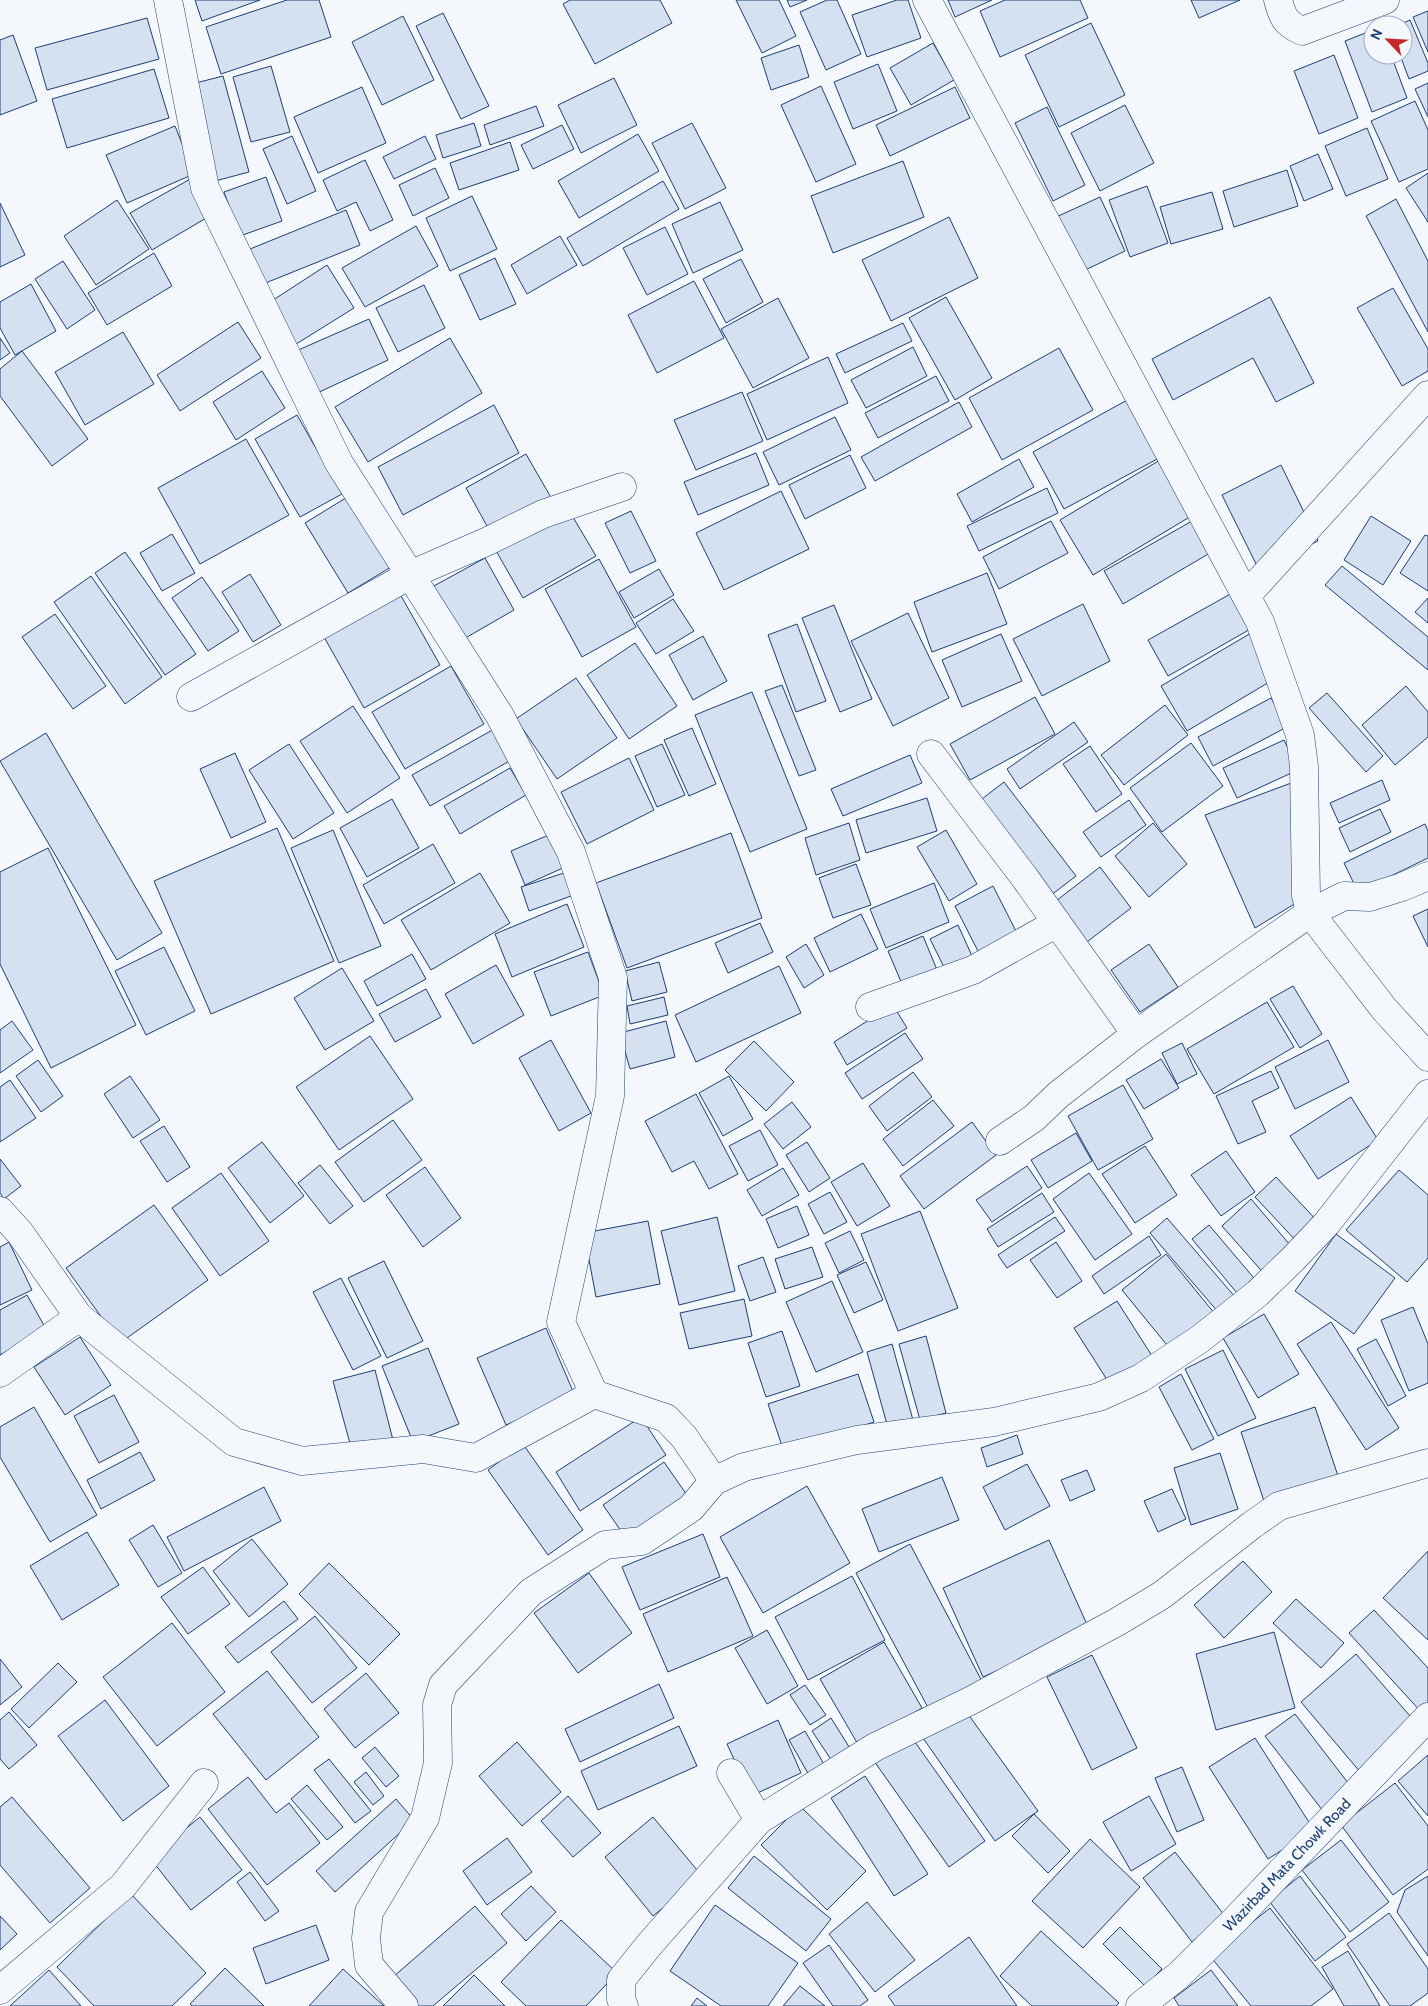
<svg xmlns="http://www.w3.org/2000/svg" width="1428" height="2006" font-family="Cabin,sans-serif">
<style>
.building{fill:#d5e0f0;stroke:#1d3f73}
.lines{fill:none;stroke-linecap:round;stroke-linejoin:round}
.street-casing{stroke:#1d3f73;stroke-width:29}
.street{stroke:#f4f7fb;stroke-width:28}
.labels{text-anchor:middle;dominant-baseline:central;stroke-width:4;stroke-linejoin:round;paint-order:stroke}
.street-label{font-size:15px;fill:#1d3f73;stroke:#f4f7fb}
</style>
<rect width="100%" height="100%" fill="#f4f7fb"/>
<path class="building" d="M195,0H260L202,21Z
M287,0H319L331,37L221,74L206,27Z
M570,0H660L672,23L595,64L563,4Z
M736,0H779L796,36L762,53Z
M787,0H807L790,7Z
M827,0H837L861,54L826,70L800,12Z
M897,0H908L921,38L867,57L852,15Z
M948,0H992L955,17Z
M1005,0H1080L1088,18L1000,57L980,11Z
M1191,0H1240L1199,18Z
M1428,11V52L1413,17Z
M443,13L489,106L461,119L416,26Z
M403,16L434,80L382,105L352,42Z
M147,18L159,59L47,90L35,48Z
M1410,20L1428,63V71L1409,79L1400,55H1403V25H1398Z
M1091,23L1125,95L1059,127L1025,55Z
M1373,30V55H1391L1407,98L1372,112L1345,41Z
M13,35L37,101L0,115V40Z
M933,43L954,80L911,105L890,68Z
M799,45L809,77L771,90L761,58Z
M1334,55L1358,118L1319,134L1294,71Z
M878,64L897,111L853,129L834,82Z
M271,66L290,132L251,142L233,77Z
M154,69L169,118L67,148L52,99Z
M223,76L249,172L215,181L188,85Z
M614,78L637,125L581,153L558,105Z
M1428,83V117L1415,89Z
M821,86L856,164L816,182L781,105Z
M362,87L386,143L318,173L294,117Z
M955,87L970,118L890,156L876,125Z
M1415,101L1428,130V169L1399,182L1371,121Z
M1125,105L1154,163L1100,191L1071,133Z
M536,106L544,126L490,145L484,125Z
M1047,107L1085,185L1053,201L1015,123Z
M474,123L481,146L443,158L436,135Z
M692,123L726,188L685,209L652,143Z
M562,125L574,149L533,169L521,145Z
M175,126L194,174L127,203L106,155Z
M1367,128L1388,179L1346,196L1325,146Z
M638,134L659,171L579,218L558,181Z
M292,136L316,191L287,204L263,149Z
M425,136L436,159L394,179L383,157Z
M510,142L519,170L459,190L450,163Z
M1318,154L1333,189L1304,201L1290,166Z
M365,160L393,220L370,231L356,202L337,211L323,180Z
M903,161L924,217L833,253L811,196Z
M435,168L449,198L413,216L399,185Z
M1287,170L1298,206L1234,227L1223,191Z
M1428,173V222L1406,188Z
M266,177L282,221L240,236L224,192Z
M192,178L213,214L152,250L130,213Z
M663,181L679,209L583,266L567,238Z
M1147,186L1168,243L1130,257L1109,200Z
M1212,192L1223,229L1171,244L1160,207Z
M472,196L497,249L450,271L426,218Z
M1100,197L1125,251L1079,273L1054,218Z
M1396,199L1428,261V332L1366,216Z
M117,200L149,249L96,285L64,236Z
M720,202L743,250L693,273L672,224Z
M0,203L25,255L0,267Z
M346,210L360,245L263,284L250,249Z
M949,217L978,278L891,321L862,260Z
M416,226L438,266L365,307L342,268Z
M665,227L688,274L647,295L623,248Z
M560,236L577,265L527,294L511,265Z
M154,253L172,286L107,325L88,293Z
M495,258L516,304L480,320L459,275Z
M741,259L763,302L726,323L703,279Z
M63,261L95,310L67,329L35,279Z
M327,265L354,308L293,346L267,304Z
M694,281L724,338L657,373L628,315Z
M31,284L56,331L15,355L0,328V302Z
M424,285L445,328L398,352L376,308Z
M1393,288L1428,349V371L1402,386L1357,308Z
M946,297L992,378L955,400L909,318Z
M1270,297L1314,383L1276,402L1253,358L1173,400L1152,359Z
M778,298L809,358L753,388L721,329Z
M369,319L388,360L315,394L296,351Z
M238,322L261,358L180,411L157,375Z
M903,323L912,341L845,373L836,354Z
M123,332L154,384L85,425L55,372Z
M0,338L10,353L0,360Z
M450,338L482,393L368,462L335,407Z
M913,347L927,376L866,408L851,380Z
M1059,348L1093,410L1002,460L969,398Z
M22,351L88,439L52,466L0,396V369Z
M828,357L848,403L767,440L747,394Z
M262,371L285,408L236,440L213,402Z
M936,376L949,401L878,438L865,413Z
M742,392L763,441L696,470L674,420Z
M1129,399L1161,457L1064,509L1033,452Z
M959,402L972,427L875,481L861,457Z
M494,405L519,453L403,515L378,467Z
M297,415L342,494L300,517L255,439Z
M835,417L851,450L779,485L763,452Z
M246,439L289,515L200,564L158,488Z
M756,453L769,485L698,515L684,482Z
M526,454L553,501L492,535L466,488Z
M850,455L866,488L805,519L789,485Z
M1019,459L1034,487L972,522L957,494Z
M1160,460L1193,515L1093,575L1060,520Z
M1281,465L1318,541L1259,570L1222,495Z
M1047,488L1058,513L979,551L967,526Z
M781,491L809,549L724,590L696,533Z
M349,496L391,567L348,593L305,523Z
M567,507L596,556L523,598L495,549Z
M631,511L656,561L630,573L605,523Z
M1371,516L1411,541L1383,585L1344,560Z
M1051,521L1068,553L999,589L983,557Z
M1192,521L1210,553L1123,604L1104,571Z
M172,534L195,573L162,591L140,553Z
M1425,535L1428,536V591L1400,573Z
M125,552L196,654L165,675L95,573Z
M485,558L514,610L462,640L432,587Z
M599,559L636,627L582,657L545,589Z
M1342,566L1428,637V670L1325,585Z
M659,569L674,595L634,618L619,592Z
M987,573L1007,624L932,652L914,602Z
M250,574L281,625L253,642L222,592Z
M91,576L162,677L125,704L54,602Z
M202,577L239,631L208,651L172,598Z
M1234,592L1254,627L1168,676L1148,640Z
M400,594L440,665L364,708L324,637Z
M1428,598V623L1415,612Z
M673,599L694,631L656,654L636,623Z
M1083,604L1110,661L1042,696L1013,639Z
M834,605L872,699L840,712L802,618Z
M908,613L949,698L893,726L851,641Z
M55,614L106,686L73,709L22,637Z
M797,624L826,701L796,712L768,635Z
M1251,633L1276,678L1187,731L1161,686Z
M1001,634L1022,681L962,707L942,660Z
M703,636L727,681L693,700L669,655Z
M635,643L677,706L629,739L587,675Z
M451,666L484,724L405,769L372,712Z
M576,678L617,738L557,779L516,719Z
M782,685L816,770L799,776L765,691Z
M1406,686L1428,712V737L1395,765L1362,725Z
M752,692L807,829L750,852L695,715Z
M1327,693L1383,756L1366,772L1309,708Z
M1035,697L1055,734L970,780L950,744Z
M1271,698L1287,727L1213,766L1198,737Z
M1165,705L1188,735L1124,785L1101,755Z
M353,706L400,778L347,813L300,741Z
M1074,722L1088,742L1020,789L1007,769Z
M496,728L513,759L430,806L412,775Z
M692,728L716,784L689,796L664,740Z
M46,733L162,933L117,960L0,761Z
M1284,740L1298,770L1237,798L1223,768Z
M1191,743L1223,786L1162,832L1130,788Z
M289,744L334,813L293,839L249,770Z
M662,744L685,795L657,807L635,756Z
M1090,746L1122,794L1096,812L1063,764Z
M235,753L266,822L231,838L200,769Z
M910,755L922,783L843,816L831,789Z
M629,758L654,810L587,844L561,792Z
M510,768L526,795L460,834L444,806Z
M1382,780L1390,800L1339,823L1330,803Z
M1004,782L1076,876L1050,896L978,802Z
M1294,782L1301,900L1255,928L1205,815Z
M927,798L937,831L866,853L856,820Z
M392,799L419,848L367,877L340,828Z
M1129,800L1146,825L1101,857L1083,832Z
M1380,809L1391,832L1350,852L1339,828Z
M849,823L860,860L816,875L805,838Z
M1153,823L1187,864L1149,897L1115,856Z
M1425,824L1428,831V858L1358,892L1344,863Z
M277,828L334,961L211,1014L154,881Z
M333,830L381,946L339,963L291,848Z
M946,830L977,884L949,901L917,847Z
M731,833L762,918L627,968L596,883Z
M551,834L565,867L525,885L511,851Z
M433,844L455,883L384,924L363,885Z
M48,848L136,1025L51,1068L0,964V872Z
M856,864L871,905L833,918L819,878Z
M1100,867L1131,908L1083,945L1052,904Z
M567,872L574,895L529,911L521,887Z
M480,873L510,923L431,970L401,920Z
M934,883L949,922L886,948L870,909Z
M993,886L1018,935L980,955L955,906Z
M567,904L584,947L512,977L495,934Z
M1428,909V947L1413,916Z
M861,914L878,949L830,972L814,938Z
M760,923L773,952L728,973L715,943Z
M958,925L972,956L945,969L930,939Z
M923,936L940,977L905,991L888,951Z
M806,944L824,975L804,988L786,957Z
M1149,944L1178,987L1140,1012L1111,970Z
M164,947L195,1011L146,1035L115,971Z
M588,952L604,995L551,1016L534,972Z
M412,954L426,979L377,1006L364,981Z
M659,962L667,992L632,1001L625,971Z
M496,965L524,1015L473,1044L445,994Z
M779,966L801,1013L696,1062L675,1015Z
M342,968L374,1021L325,1050L294,998Z
M1293,986L1322,1034L1300,1048L1270,999Z
M426,989L441,1017L395,1042L379,1014Z
M664,997L668,1015L630,1024L627,1006Z
M1267,1002L1294,1047L1214,1094L1187,1049Z
M893,1005L907,1028L847,1065L834,1042Z
M12,1021L33,1050L0,1073V1030Z
M666,1021L675,1057L630,1069L620,1033Z
M905,1033L923,1059L862,1099L845,1073Z
M370,1036L413,1099L339,1150L296,1087Z
M551,1040L591,1113L559,1131L519,1058Z
M1328,1040L1349,1082L1295,1109L1275,1067Z
M754,1041L794,1082L766,1111L725,1070Z
M1182,1043L1197,1074L1177,1084L1162,1053Z
M1161,1059L1179,1088L1144,1109L1126,1080Z
M38,1060L63,1096L41,1112L16,1076Z
M1271,1071L1279,1088L1252,1101L1266,1132L1238,1144L1216,1096Z
M913,1072L932,1097L887,1131L869,1106Z
M130,1076L160,1120L133,1138L104,1094Z
M729,1076L753,1119L723,1136L699,1093Z
M10,1080L36,1118L0,1142V1087Z
M1123,1085L1153,1139L1098,1170L1068,1116Z
M696,1094L738,1174L709,1189L694,1161L672,1172L645,1121Z
M1351,1097L1378,1140L1318,1179L1290,1136Z
M933,1100L954,1126L903,1166L883,1139Z
M792,1102L811,1127L783,1149L764,1124Z
M393,1120L422,1160L364,1202L335,1162Z
M972,1122L996,1155L924,1209L900,1176Z
M164,1126L190,1167L167,1182L140,1141Z
M760,1130L778,1165L748,1181L729,1146Z
M1076,1133L1092,1161L1048,1188L1031,1160Z
M262,1142L304,1196L270,1223L228,1168Z
M807,1142L830,1178L809,1192L786,1155Z
M1145,1146L1177,1195L1135,1223L1102,1174Z
M1226,1151L1255,1192L1221,1216L1191,1175Z
M0,1159L21,1186L4,1199L0,1193Z
M863,1163L890,1206L857,1226L831,1182Z
M320,1165L353,1206L330,1224L298,1183Z
M1027,1166L1042,1188L992,1222L976,1200Z
M425,1167L461,1218L423,1247L386,1195Z
M783,1168L799,1195L762,1216L747,1190Z
M1399,1170L1428,1195V1258L1407,1282L1346,1230Z
M221,1173L269,1241L220,1276L172,1208Z
M1089,1173L1132,1234L1095,1260L1053,1199Z
M1276,1177L1320,1224L1299,1244L1255,1197Z
M830,1192L847,1222L824,1234L808,1204Z
M1042,1193L1054,1212L998,1247L987,1229Z
M1251,1199L1296,1252L1267,1277L1222,1226Z
M154,1205L208,1280L120,1343L66,1268Z
M797,1206L809,1235L778,1248L766,1219Z
M920,1211L958,1308L898,1331L861,1234Z
M717,1217L735,1291L679,1305L661,1231Z
M1055,1217L1065,1231L1007,1268L998,1255Z
M1167,1218L1236,1298L1219,1313L1150,1233Z
M648,1221L660,1284L596,1297L584,1233Z
M1209,1225L1259,1284L1242,1299L1192,1239Z
M850,1231L864,1260L839,1273L825,1243Z
M1336,1234L1395,1278L1354,1334L1295,1291Z
M1149,1236L1161,1255L1104,1294L1092,1276Z
M9,1242L32,1290L0,1305V1247Z
M1056,1242L1082,1281L1057,1298L1030,1260Z
M812,1247L823,1277L785,1289L775,1259Z
M1166,1254L1215,1314L1171,1350L1122,1290Z
M763,1257L776,1292L750,1301L738,1266Z
M384,1261L423,1341L387,1358L348,1278Z
M866,1262L883,1300L854,1313L837,1275Z
M341,1278L381,1356L353,1370L313,1292Z
M832,1281L863,1352L816,1372L786,1302Z
M27,1295L46,1329L0,1355V1310Z
M744,1299L752,1336L689,1349L680,1313Z
M1117,1301L1154,1359L1111,1386L1074,1328Z
M1413,1307L1428,1344V1383L1409,1391L1381,1320Z
M1264,1314L1299,1374L1258,1398L1223,1338Z
M1331,1322L1399,1428L1366,1450L1297,1344Z
M546,1328L575,1396L506,1425L477,1358Z
M782,1331L800,1386L766,1397L748,1343Z
M926,1336L946,1413L920,1420L899,1344Z
M80,1337L111,1385L65,1415L34,1367Z
M1376,1339L1406,1396L1388,1406L1357,1349Z
M892,1344L913,1420L888,1428L867,1352Z
M428,1348L459,1424L413,1442L382,1366Z
M1223,1350L1256,1418L1218,1436L1185,1369Z
M375,1370L393,1440L352,1451L333,1381Z
M858,1374L874,1422L784,1452L768,1404Z
M1181,1374L1214,1439L1192,1450L1159,1387Z
M114,1395L139,1442L99,1463L74,1416Z
M34,1407L97,1515L50,1542L0,1457V1427Z
M1315,1407L1341,1485L1267,1510L1241,1432Z
M641,1417L666,1455L580,1511L556,1472Z
M1017,1435L1023,1454L987,1467L981,1448Z
M523,1444L583,1530L548,1555L488,1470Z
M140,1452L155,1480L101,1509L87,1480Z
M1220,1453L1238,1509L1191,1525L1174,1468Z
M664,1462L689,1498L628,1541L603,1505Z
M1027,1464L1050,1506L1005,1530L983,1487Z
M1087,1470L1095,1490L1070,1501L1061,1480Z
M942,1477L959,1520L879,1552L862,1509Z
M807,1486L850,1563L763,1613L720,1537Z
M264,1487L281,1521L184,1571L167,1537Z
M1172,1489L1186,1519L1158,1532L1144,1501Z
M153,1525L182,1573L158,1587L129,1540Z
M87,1532L119,1585L62,1620L30,1566Z
M703,1534L720,1577L640,1610L622,1567Z
M252,1539L288,1584L249,1617L213,1571Z
M1049,1540L1089,1629L983,1677L943,1588Z
M910,1544L985,1687L932,1715L856,1573Z
M1428,1551V1640L1383,1598Z
M1243,1561L1272,1592L1224,1638L1194,1605Z
M329,1563L400,1634L369,1665L299,1594Z
M203,1567L230,1604L188,1634L161,1597Z
M589,1573L632,1633L578,1673L534,1613Z
M852,1576L885,1640L808,1680L775,1617Z
M727,1577L753,1636L668,1672L643,1614Z
M1296,1599L1344,1643L1321,1668L1273,1623Z
M284,1601L298,1619L238,1663L225,1647Z
M1374,1610L1428,1668V1709L1423,1714L1349,1633Z
M315,1616L357,1668L312,1703L271,1652Z
M172,1623L225,1692L157,1746L103,1677Z
M767,1630L798,1686L767,1704L735,1648Z
M1274,1632L1295,1708L1216,1730L1196,1654Z
M884,1642L922,1708L859,1746L820,1679Z
M1356,1654L1417,1724L1361,1773L1301,1702Z
M1092,1655L1137,1748L1092,1770L1047,1677Z
M0,1659L22,1687L0,1705Z
M58,1663L77,1682L29,1728L11,1709Z
M267,1671L319,1737L266,1780L213,1714Z
M366,1673L399,1713L355,1748L324,1709Z
M659,1684L674,1718L580,1762L565,1729Z
M805,1685L826,1715L810,1725L790,1695Z
M105,1700L169,1786L123,1821L58,1736Z
M965,1710L1038,1811L995,1841L923,1738Z
M9,1712L37,1745L9,1769L0,1759V1720Z
M1295,1714L1352,1788L1323,1811L1265,1736Z
M831,1718L851,1750L832,1761L812,1731Z
M778,1720L801,1773L751,1796L727,1744Z
M679,1726L697,1766L598,1810L581,1771Z
M805,1731L825,1766L809,1775L789,1740Z
M910,1735L985,1841L949,1867L874,1761Z
M1255,1738L1314,1830L1268,1859L1209,1767Z
M517,1742L561,1792L522,1826L479,1776Z
M375,1747L399,1776L386,1787L362,1758Z
M1428,1755V1816L1398,1781Z
M329,1759L371,1811L355,1823L314,1770Z
M1182,1767L1204,1820L1177,1832L1155,1778Z
M366,1772L384,1796L373,1805L354,1782Z
M865,1776L928,1874L894,1896L831,1798Z
M248,1777L276,1813L289,1803L320,1843L267,1885L208,1809Z
M1395,1783L1428,1826V1869L1393,1895L1341,1825Z
M307,1785L343,1827L327,1840L291,1799Z
M568,1796L601,1833L573,1857L541,1821Z
M1149,1796L1176,1844L1131,1871L1103,1822Z
M12,1797L90,1888L50,1923L0,1865V1807Z
M396,1799L414,1820L335,1892L316,1871Z
M800,1806L866,1871L827,1910L761,1845Z
M1034,1814L1070,1851L1048,1873L1012,1836Z
M200,1817L242,1870L191,1910L150,1858Z
M653,1817L702,1876L653,1916L605,1857Z
M507,1838L532,1872L487,1905L463,1871Z
M1090,1839L1140,1887L1083,1948L1032,1901Z
M1341,1840L1389,1902L1350,1932L1302,1870Z
M1175,1852L1225,1916L1192,1942L1143,1878Z
M754,1856L831,1919L806,1951L728,1888Z
M250,1872L279,1911L265,1921L237,1882Z
M1300,1876L1346,1937L1315,1961L1269,1901Z
M1428,1876V1956L1397,1912L1405,1890Z
M531,1886L556,1912L526,1941L501,1914Z
M131,1894L206,1973L172,2006H94L57,1967Z
M867,1902L915,1960L875,1992L829,1934Z
M715,1905L798,1963L768,2006H721L670,1971Z
M475,1906L507,1943L433,2006H418L393,1977Z
M1270,1908L1333,1989L1311,2006H1251L1210,1956Z
M1389,1913L1428,1969V1993L1410,2006H1390L1347,1944Z
M0,1916L17,1934L0,1950Z
M561,1920L617,1973L586,2006H526L501,1982Z
M316,1925L329,1960L266,1984L253,1948Z
M1120,1927L1162,1969L1145,1986L1103,1944Z
M1041,1931L1119,2003L1116,2006H1032L1000,1976Z
M969,1937L1017,2006H895L888,1996Z
M829,1945L868,2000L860,2006H833L803,1963Z
M1348,1951L1380,2006H1344L1322,1967Z
M225,1968L264,2006H192L190,2004Z
M343,1969L384,2006H309Z
M49,1970L81,2006H10Z
M1211,1970L1238,2006H1179L1174,1998Z
M474,1975L505,2006H443Z
M800,1986L825,2006H783Z
M697,1998L707,2006H691Z"/>
<g class="lines">
<defs>
<g id="street">
<path d="M168,0L205,188L339,463L500,716L571,852L613,978L610,1096L561,1322L594,1394L666,1418L684,1437L714,1481"/>
<path d="M927,0L1260,622L1300,735L1304,766L1306,895L1310,913L1385,1010L1428,1057"/>
<path d="M1278,0C1283,18 1285,23 1302,31L1385,0"/>
<path d="M1247,595L1428,395"/>
<path d="M191,697L410,575L488,541L543,514L622,487"/>
<path d="M931,754L1025,878L1136,1034"/>
<path d="M870,1007L973,970L1057,923"/>
<path d="M1000,1141L1034,1118L1058,1095L1136,1034L1310,913L1344,896L1370,897L1402,887L1428,876"/>
<path d="M0,1211L20,1233L79,1317L234,1442L302,1461L423,1449L476,1458L594,1394"/>
<path d="M0,1373L79,1317"/>
<path d="M731,1773L759,1820"/>
<path d="M0,1990L123,1886L204,1783"/>
<path d="M404,2006L369,1965L366,1938L369,1912L425,1818L438,1763L437,1705L443,1685L531,1592L605,1545L642,1541L691,1508L714,1481L744,1467L857,1440L994,1422L1099,1397L1141,1378L1200,1339L1258,1293L1294,1258L1327,1223L1428,1094"/>
<path d="M624,2006L621,1999V1980L649,1945L759,1820L875,1747L972,1700L1117,1622L1162,1595L1252,1525L1279,1506L1428,1463"/>
<path id="s1" d="M1140,2006L1179,1975L1235,1920L1428,1717"/>
</g>
</defs>
<use href="#street" class="street-casing"/>
<use href="#street" class="street"/>
</g>
<g class="labels">
<g class="street-label">
<text stroke="none"><textPath href="#s1" startOffset="204">Wazirbad Mata Chowk Road</textPath></text>
</g>
</g>
<g transform="translate(1388 40) rotate(295)"><circle r="24" fill="#f4f7fb" stroke="#9eadc5"/>
<path d="M0-4L9 19L0 12L-9 19Z" fill="#c62828"/>
<text y="-8" font-size="14" font-weight="bold" text-anchor="middle" fill="#1d3f73">N</text>
</g>
</svg>
